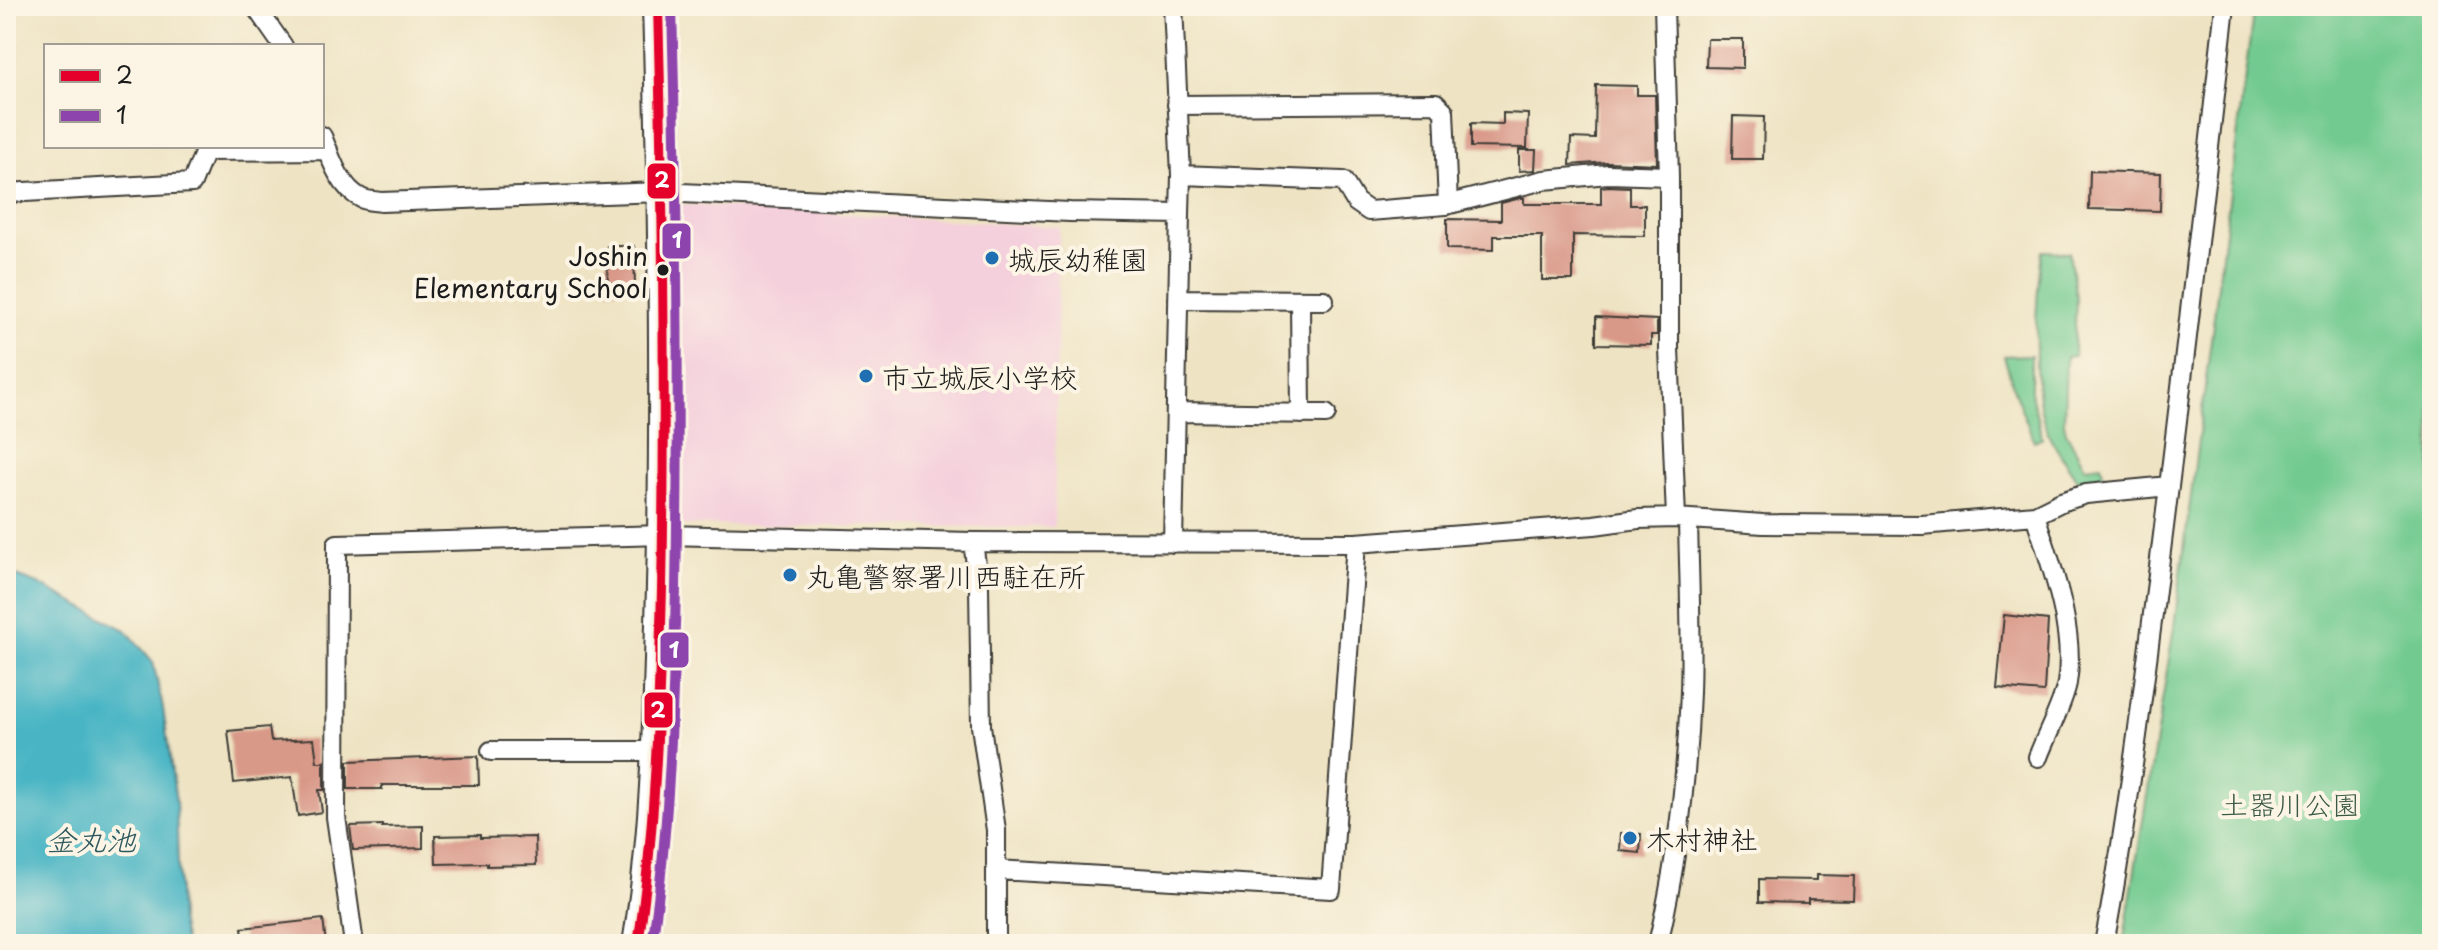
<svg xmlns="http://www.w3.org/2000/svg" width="2438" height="950" font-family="'Playpen Sans','Klee One',sans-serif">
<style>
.built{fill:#f4cfdc}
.green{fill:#72ca90;stroke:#477356;stroke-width:2}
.water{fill:#48b5c4;stroke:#326870;stroke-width:2}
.building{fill:#d99989}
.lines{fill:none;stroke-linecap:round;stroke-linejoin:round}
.street-casing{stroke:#3c3a35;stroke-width:22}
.primary-casing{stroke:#3c3a35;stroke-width:34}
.street{stroke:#fff;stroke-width:18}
.primary{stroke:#fff;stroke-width:30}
.bus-1-casing{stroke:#fcf5e5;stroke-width:16}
.bus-2-casing{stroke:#fcf5e5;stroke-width:16}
.bus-1{stroke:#e4002b;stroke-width:10}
.bus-2{stroke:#8e44ad;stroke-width:10}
.poi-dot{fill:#1f6fb2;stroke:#fcf5e5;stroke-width:3}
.bus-dot{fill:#1c1c1c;stroke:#fcf5e5;stroke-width:3}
.labels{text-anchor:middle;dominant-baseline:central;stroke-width:8;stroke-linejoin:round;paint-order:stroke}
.bus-label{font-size:26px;fill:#1c1c1c;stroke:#fcf5e5;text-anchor:end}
.poi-label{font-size:28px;fill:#1c1c1c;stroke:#fcf5e5;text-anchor:start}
.park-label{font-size:28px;fill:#3a5945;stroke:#fcf5e5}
.water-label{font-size:30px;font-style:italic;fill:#2e595f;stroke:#fcf5e5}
.line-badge{stroke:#fcf5e5;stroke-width:3}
.badge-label{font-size:22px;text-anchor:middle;font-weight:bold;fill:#fff}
</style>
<rect width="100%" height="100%" fill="#fcf5e5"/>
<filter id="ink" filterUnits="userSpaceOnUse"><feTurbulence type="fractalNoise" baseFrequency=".0125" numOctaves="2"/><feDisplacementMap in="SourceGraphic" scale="16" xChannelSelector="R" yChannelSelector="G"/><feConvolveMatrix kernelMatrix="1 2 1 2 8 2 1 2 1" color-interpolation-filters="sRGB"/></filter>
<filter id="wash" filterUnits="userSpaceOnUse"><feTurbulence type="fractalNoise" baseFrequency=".006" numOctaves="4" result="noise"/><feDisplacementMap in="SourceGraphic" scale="32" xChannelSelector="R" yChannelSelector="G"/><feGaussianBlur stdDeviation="1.8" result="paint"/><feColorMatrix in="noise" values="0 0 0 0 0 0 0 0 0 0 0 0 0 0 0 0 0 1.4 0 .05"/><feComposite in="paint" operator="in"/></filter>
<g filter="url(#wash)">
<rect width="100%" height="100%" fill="#eee3c3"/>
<path class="built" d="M678,204L1059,227L1054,527L674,525Z"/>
<path class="green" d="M2254,6H2431L2432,944H2123L2174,627Z
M2042,251L2069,252L2076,297L2074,356L2066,357L2064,423L2066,432L2085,467L2101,465L2106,484L2082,487C2071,470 2058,453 2049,435C2029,395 2036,296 2042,251Z
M2031,355V393L2042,438L2034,441L2016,396L2004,356Z"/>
<path class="water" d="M6,572L38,584L126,630L153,662L163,708L176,801L180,920L185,944H6Z"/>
<g id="blocks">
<path class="building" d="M1707,39H1743V68L1706,67Z
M1596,85L1637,86V95H1655L1657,164L1608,162L1570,165L1571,138L1595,139Z
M1503,113L1528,114L1527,148L1471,147V123L1503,124Z
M1733,116L1764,117L1763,159H1732Z
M1519,150H1536L1535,170L1519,171Z
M2090,171L2161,173L2160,211L2089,209Z
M1608,186L1630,187V205H1645V236L1573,235V280H1542V236H1494V250L1447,249V219L1501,220V203L1521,198H1524V204H1601V187Z
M607,246H634L635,290H608Z
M1596,317L1657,320V335H1651V345L1596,344Z
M2004,615L2048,620L2044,692L1997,688Z
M269,727L271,741L314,739L317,762H324V790H319L322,812L298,816L292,777L234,783L228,731Z
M478,756L479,785H382V789H348V761Z
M382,825V827L423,826V848L353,850L350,826Z
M1621,833L1641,834L1640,853L1620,851Z
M480,835V838L535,837L536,865L487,866V863L436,864L435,836Z
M1817,875L1854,876L1853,900L1808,899V903L1759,902V879L1817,880Z
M323,919L326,944H244L242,928Z"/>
</g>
</g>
<g filter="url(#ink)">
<use href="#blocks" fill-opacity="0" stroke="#3c3a35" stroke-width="2"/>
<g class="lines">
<defs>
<path id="street" d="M255,6L283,46
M1173,6L1181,175
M1664,6L1669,176V349L1676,518
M1177,105L1436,103L1444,111L1448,204
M322,136C330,156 339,187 361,198C366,201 375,201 381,202L662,192L1070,212L1180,214L1181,175L1343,181L1356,202L1369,211L1446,205L1544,180L1608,174L1669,176
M6,193L192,183L205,151L328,150
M1178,299L1324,300
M1300,300L1301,414
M1176,412L1326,414
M2035,515C2051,565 2076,630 2067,683C2063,704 2046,736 2038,757
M973,542L979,587L981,726L996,830V944
M1173,543L1180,214
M491,751H657
M997,870L1331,889L1356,543
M354,944L336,817L337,544L664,535L973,542L1356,543L1594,525L1638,519L1676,518L1763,524L1922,525L2035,515L2061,502L2086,494L2169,486
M1661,944L1660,935C1678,855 1687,774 1690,692C1692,635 1689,577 1688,520
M2104,944C2126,827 2141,708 2156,590C2181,396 2203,201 2225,6"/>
<path id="primary" d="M638,944C656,838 658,731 661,624C667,418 664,212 658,6"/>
</defs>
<use href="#street" class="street-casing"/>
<use href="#primary" class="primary-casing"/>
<use href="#street" class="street"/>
<use href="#primary" class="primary"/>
<defs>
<path id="bus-1" d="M638,944C656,826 659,707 662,588C666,394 663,200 658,6"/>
<path id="bus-2" d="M652,944C670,826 673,707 676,588C680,394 677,200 672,6"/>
</defs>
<use href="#bus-1" class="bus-1-casing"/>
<use href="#bus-2" class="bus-2-casing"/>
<use href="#bus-1" class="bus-1"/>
<use href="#bus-2" class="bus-2"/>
</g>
</g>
<g class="poi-dot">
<circle cx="992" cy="258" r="8"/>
<circle cx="866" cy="376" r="8"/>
<circle cx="790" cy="575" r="8"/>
<circle cx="1630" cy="838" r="8"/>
</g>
<circle class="bus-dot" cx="663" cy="270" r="7"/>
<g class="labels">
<g class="bus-label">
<text x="648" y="255">Joshin<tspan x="648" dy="32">Elementary School</tspan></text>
</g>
<g class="poi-label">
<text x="1008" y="258">城辰幼稚園</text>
<text x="882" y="376">市立城辰小学校</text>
<text x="806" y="575">丸亀警察署川西駐在所</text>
<text x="1646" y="838">木村神社</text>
</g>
<g class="park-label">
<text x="2290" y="803">土器川公園</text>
</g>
<g class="water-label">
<text x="91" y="838">金丸池</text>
</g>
</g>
<g class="line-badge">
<rect x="646" y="162" width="31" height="38" rx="8" fill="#e4002b"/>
<rect x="661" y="222" width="31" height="38" rx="8" fill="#8e44ad"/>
<rect x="659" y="631" width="31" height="38" rx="8" fill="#8e44ad"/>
<rect x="643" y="691" width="31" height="38" rx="8" fill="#e4002b"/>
</g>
<g class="badge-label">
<text x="662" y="188">2</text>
<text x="677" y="248">1</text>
<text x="674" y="658">1</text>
<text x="658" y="718">2</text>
</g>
<rect width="2438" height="950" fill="none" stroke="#fcf5e5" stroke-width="32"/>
<rect x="44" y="44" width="280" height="104" fill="#fcf5e5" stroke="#a29e95" stroke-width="2"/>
<rect x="60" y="70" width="40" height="12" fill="#e4002b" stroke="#a29e95" stroke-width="2"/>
<text x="116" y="84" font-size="24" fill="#1c1c1c">2</text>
<rect x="60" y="110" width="40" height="12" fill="#8e44ad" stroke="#a29e95" stroke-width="2"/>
<text x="116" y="124" font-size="24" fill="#1c1c1c">1</text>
</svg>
